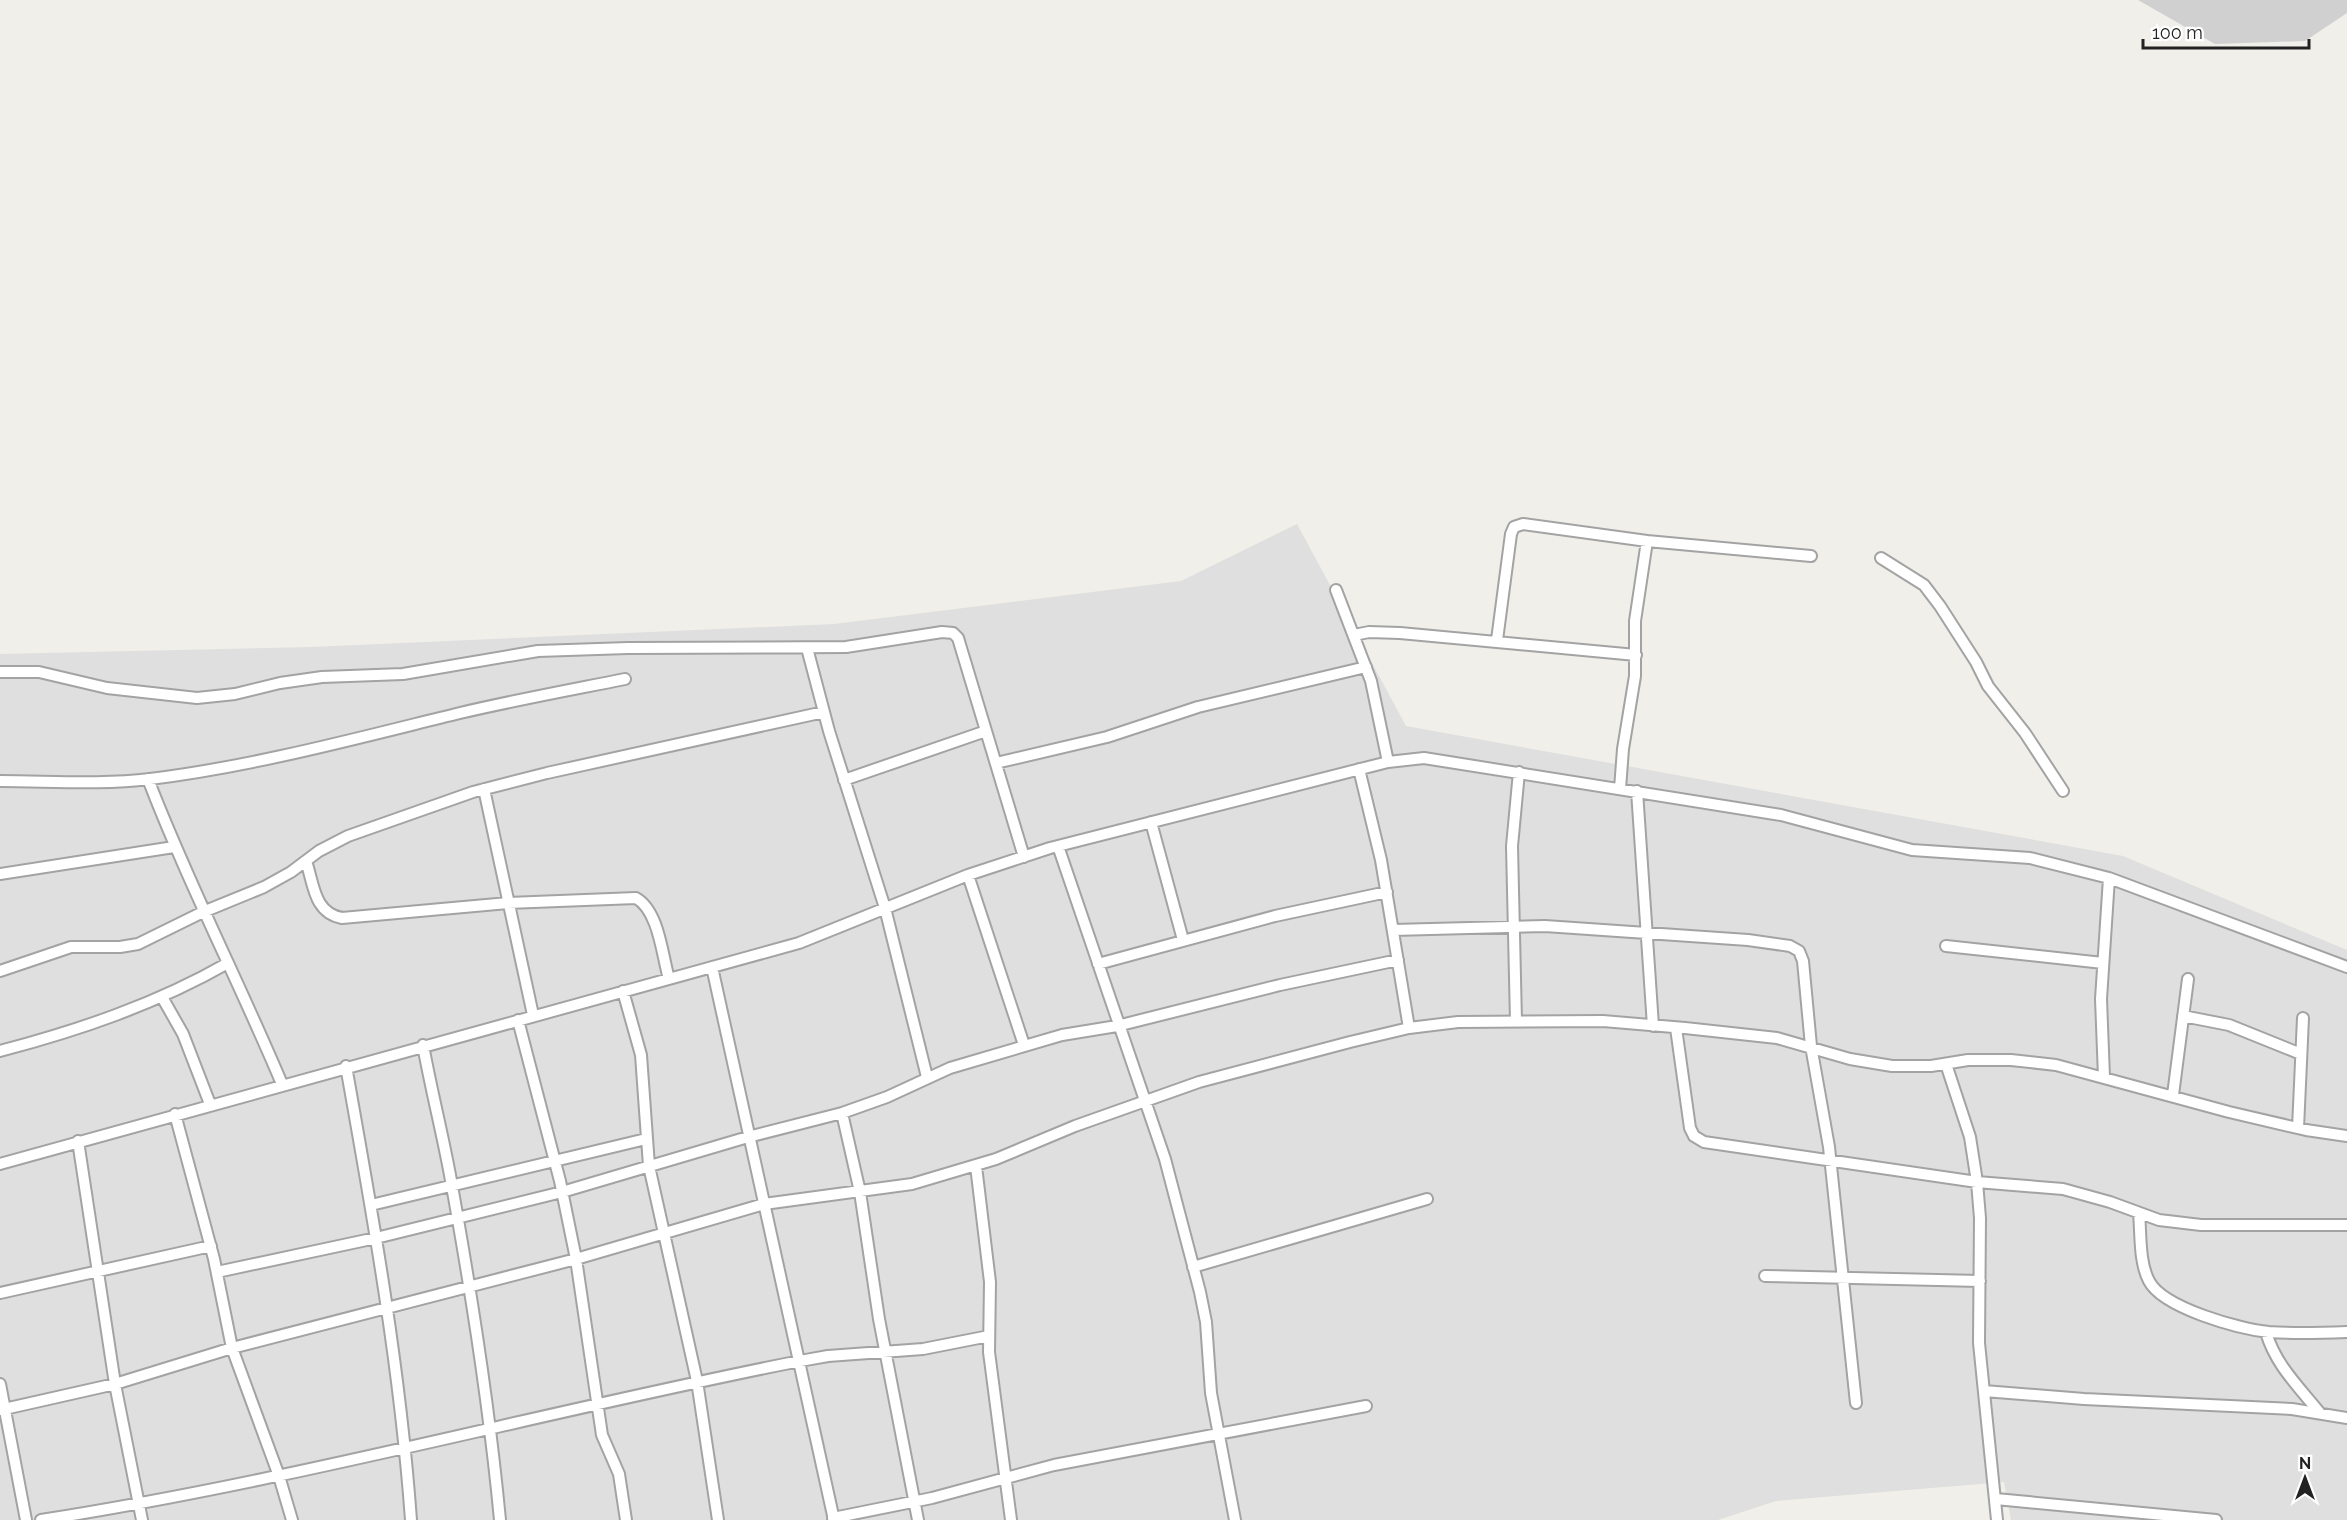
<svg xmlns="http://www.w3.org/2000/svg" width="2347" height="1520" font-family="Raleway,sans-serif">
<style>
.residential{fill:#dfdfdf}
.religious{fill:#d0d0d0}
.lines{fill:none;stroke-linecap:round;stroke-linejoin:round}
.minor-casing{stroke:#a3a3a3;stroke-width:14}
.minor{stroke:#fff;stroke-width:10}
</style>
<rect width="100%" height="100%" fill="#f1efe9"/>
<path class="residential" d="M1297,524L1406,726L2123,856L2347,950V1520H2011L2004,1482L1776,1501L1718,1520H0V654L311,647L834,624L1181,581Z"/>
<path class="religious" d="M2138,0H2347V13L2305,41L2215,44Z"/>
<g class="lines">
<defs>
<path id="minor" d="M1881,558L1924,585L1940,606L1976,662L1988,686L2025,733L2063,791
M1336,590L1371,681L1388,762
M1354,635L1369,632L1400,633L1636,655
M1497,640L1511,534L1514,527L1523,524L1647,541L1811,556
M807,648L829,731L885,908L927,1077
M0,672H39L107,688L197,698L235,694L280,683L322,677L403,674L538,651L628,648L846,647L942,632L953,633L958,638L1024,857
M996,763L1107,737L1198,707L1366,667
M1359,769L1381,860L1409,1028
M148,779C188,883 239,982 282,1084
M844,780L986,731
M0,781C49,781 101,785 150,779C255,766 358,738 460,713C515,700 570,690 625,679
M484,789L533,1015
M1620,789L1623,749L1635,676V621L1647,541
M1637,791L1653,1026
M1151,822L1183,940
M1058,846L1165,1159L1200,1292L1206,1322L1211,1393L1235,1520
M306,861C314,885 314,913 342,918L508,903L636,898C659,911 662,955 669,979
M0,874L174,847
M968,875L1024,1045
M1393,930L1545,926L1748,940L1790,946L1799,951L1803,961L1811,1046L1829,1147L1856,1403
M1946,946L2103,963
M1098,964L1275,916L1387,892
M712,967L834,1520
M0,971L71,947H120L138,944L203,912L264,887L291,872L319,851L348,836L473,792L547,773L824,712
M623,991L641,1055L649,1166L697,1381L718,1520
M162,997L183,1034L210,1104
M2183,1016L2229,1025L2301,1054
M518,1020L560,1181L576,1259L602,1435L619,1474L626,1520
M1516,1021L1512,846L1519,772
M1676,1028L1690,1128L1694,1136L1704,1142L1977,1182L2063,1189L2110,1202L2159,1220L2201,1225H2347
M423,1045C431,1089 442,1132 450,1175C471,1290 489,1404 500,1520
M0,1051C80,1030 156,1004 228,963
M1946,1064L1970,1137L1977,1182L1980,1218L1979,1343L1997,1520
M346,1066C373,1217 400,1367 411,1520
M2104,1077L2101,999L2109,878
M2173,1095L2188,979
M842,1113L860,1192L879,1319L918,1520
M175,1114L214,1259L232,1348L279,1476L292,1520
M2298,1128L2303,1018
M78,1141L115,1384L142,1520
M0,1164L799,943L968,875L1050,848L1388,762L1424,758L1781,815L1912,850L2030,858L2109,878L2347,967
M976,1166L990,1282L989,1352L1011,1520
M371,1205L646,1139
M2139,1213C2141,1235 2139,1262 2149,1281C2163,1308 2239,1329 2269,1332C2295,1334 2321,1333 2347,1332
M1193,1267L1427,1199
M217,1272L376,1238L562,1192L748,1137L842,1113L887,1097L950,1068L1062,1035L1117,1026L1280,985L1398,960
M1765,1276L1980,1281
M0,1293L211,1246
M2266,1332C2275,1364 2298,1386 2319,1412
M0,1384L26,1520
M1984,1391L2084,1399L2292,1409L2347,1418
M0,1410L115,1384L232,1348L576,1259L764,1204L912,1184L996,1159L1075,1126L1199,1082L1350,1042L1409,1028L1458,1022L1603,1021L1685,1028L1777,1038L1850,1059L1892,1066H1931L1968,1060H2011L2056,1065L2229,1112L2306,1130L2347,1136
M1996,1499L2216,1520
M833,1518L932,1498L1054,1465L1366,1406
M41,1520C297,1480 546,1411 800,1361L828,1356L923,1349L989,1336"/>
</defs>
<use href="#minor" class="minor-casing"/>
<use href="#minor" class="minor"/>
</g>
<g transform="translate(2305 1478)" stroke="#ffffff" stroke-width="4.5" paint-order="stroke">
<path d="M0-4.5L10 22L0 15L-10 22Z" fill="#222222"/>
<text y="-9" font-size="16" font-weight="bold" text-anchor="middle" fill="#222222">N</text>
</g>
<path d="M2143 39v9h166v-9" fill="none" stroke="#222222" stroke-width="3"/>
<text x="2152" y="39" font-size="18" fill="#222222" stroke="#ffffff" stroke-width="4.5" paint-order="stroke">100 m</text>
</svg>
